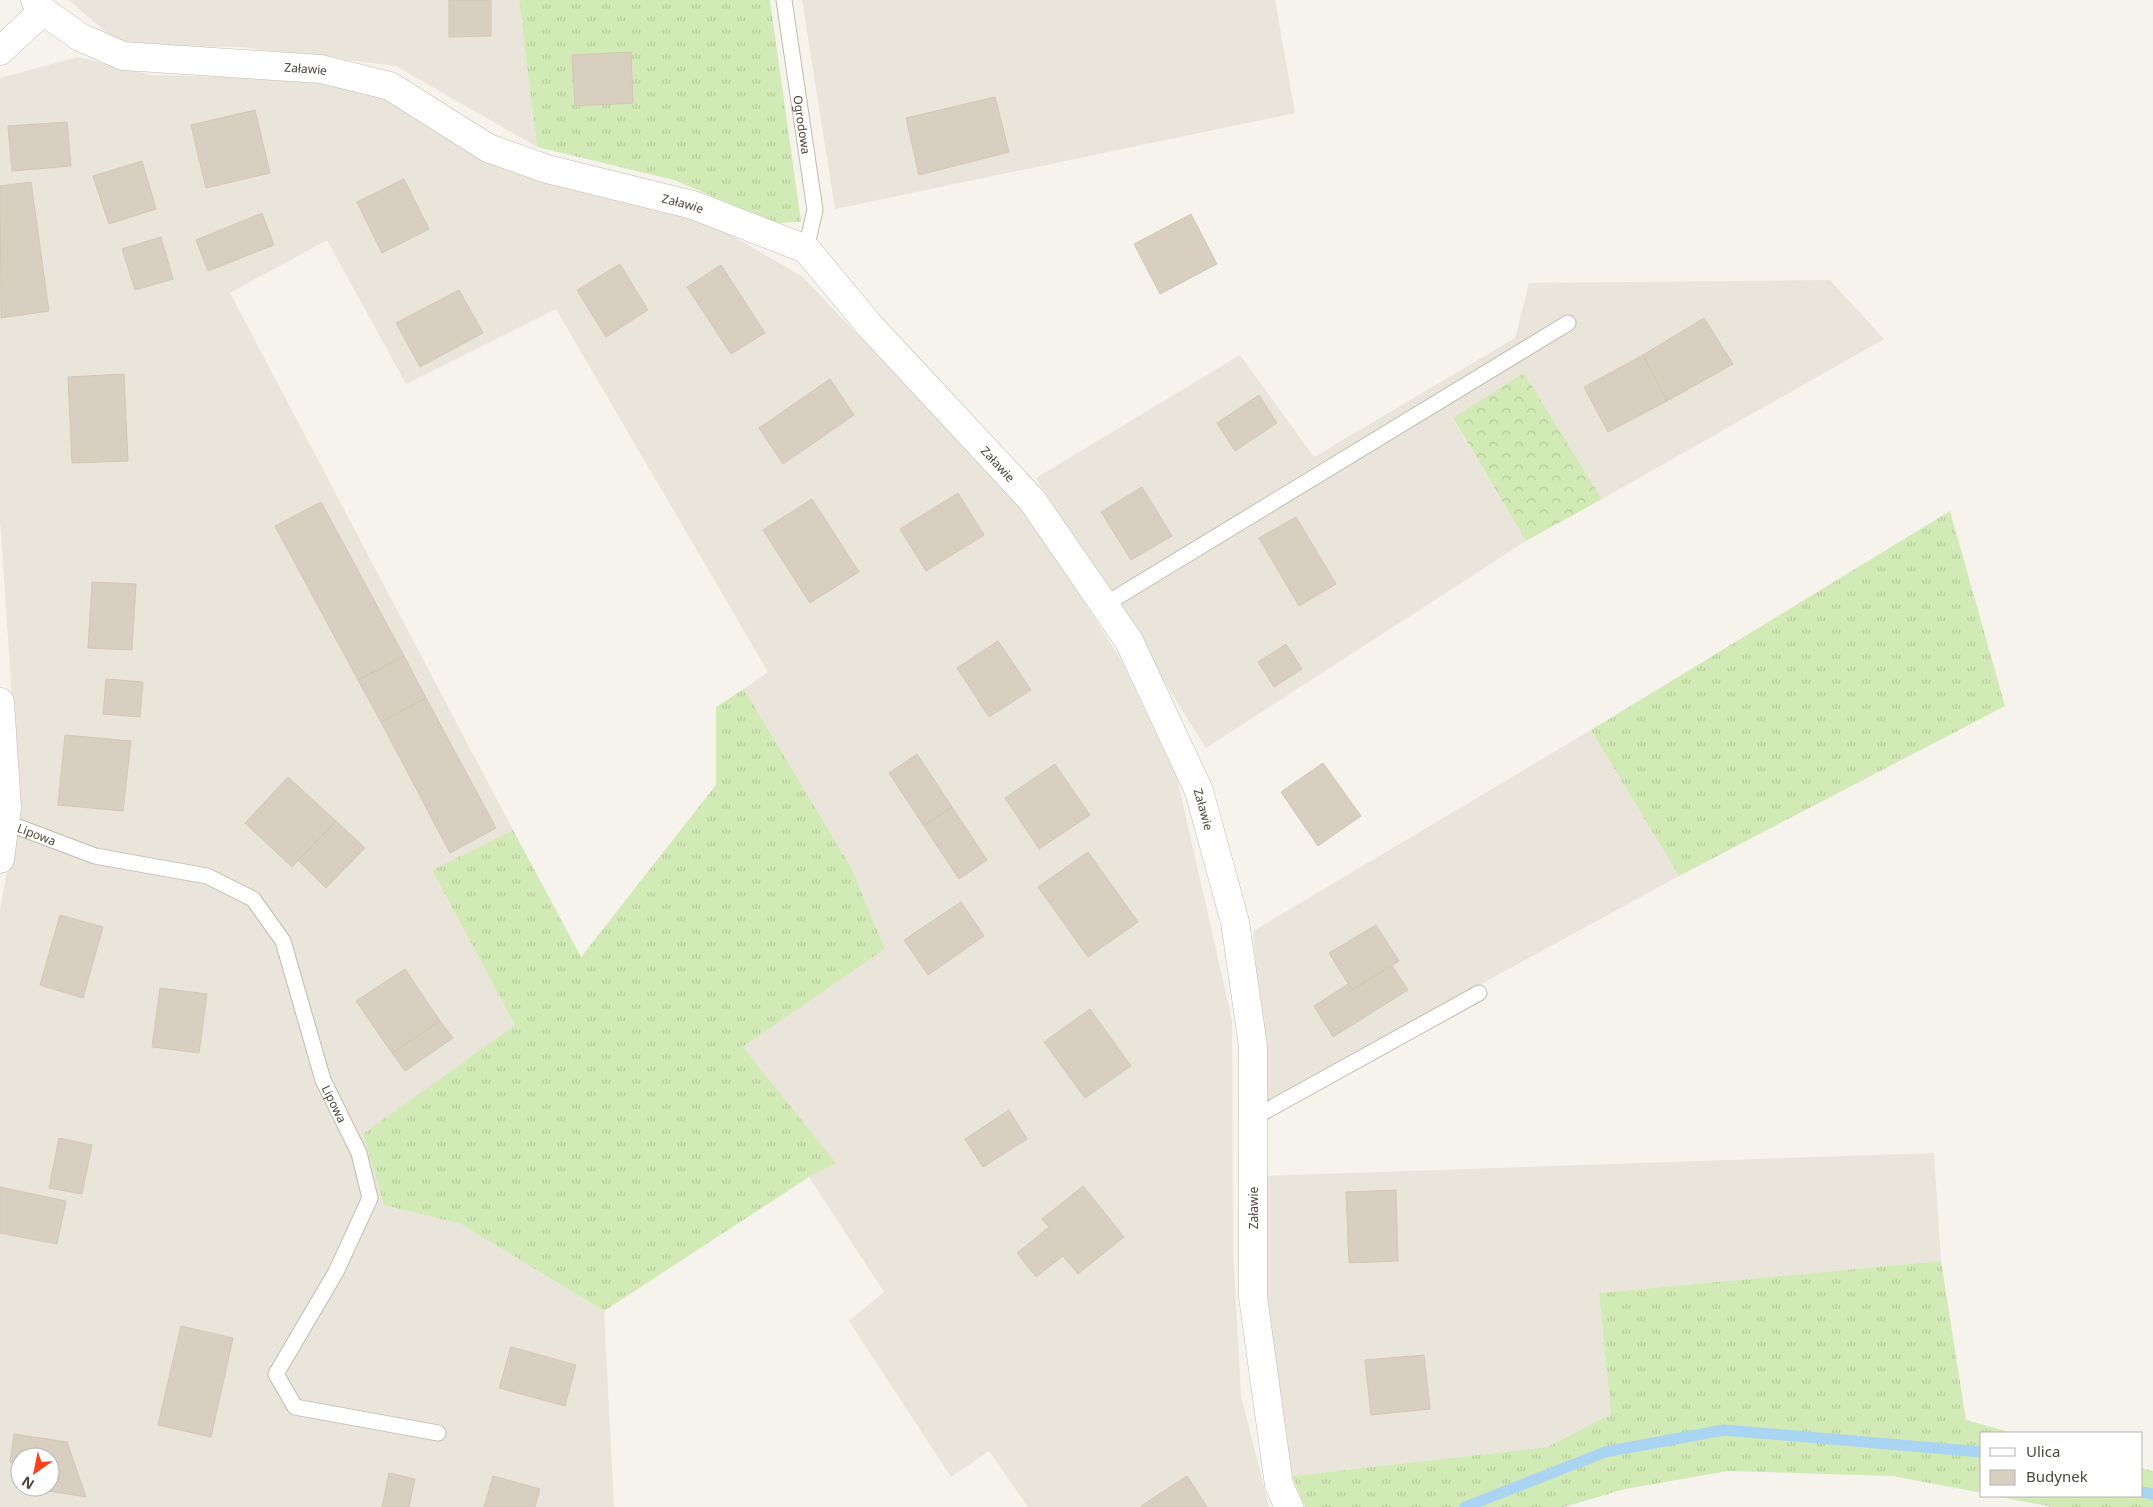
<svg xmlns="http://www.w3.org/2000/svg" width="2153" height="1507" font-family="'Noto Sans',sans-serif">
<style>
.residential{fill:#eae5da;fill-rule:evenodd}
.grass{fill:url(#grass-tufts)}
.forest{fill:url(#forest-crowns)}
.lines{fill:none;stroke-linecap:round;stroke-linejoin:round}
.stream{stroke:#a9d4f2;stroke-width:11}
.building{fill:#d8cfc1;stroke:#d3c7b4}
.lane-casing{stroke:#c2bbae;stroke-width:17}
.street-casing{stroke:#c2bbae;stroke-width:29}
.lane{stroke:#fff;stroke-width:15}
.street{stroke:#fff;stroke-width:28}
.labels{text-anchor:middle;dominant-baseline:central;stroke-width:4.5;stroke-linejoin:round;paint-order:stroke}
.street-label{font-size:12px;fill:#4b4439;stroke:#fff}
</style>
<defs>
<pattern id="grass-tufts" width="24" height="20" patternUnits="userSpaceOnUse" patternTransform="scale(1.25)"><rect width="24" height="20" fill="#d2eab5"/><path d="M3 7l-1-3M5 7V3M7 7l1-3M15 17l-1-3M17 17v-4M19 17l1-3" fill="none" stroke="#b6ca9c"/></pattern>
<pattern id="forest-crowns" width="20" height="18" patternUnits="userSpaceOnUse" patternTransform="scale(1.25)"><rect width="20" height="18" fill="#d2eab5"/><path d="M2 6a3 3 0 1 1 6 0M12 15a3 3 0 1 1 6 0" fill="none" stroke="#b6ca9c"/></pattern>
</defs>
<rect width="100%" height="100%" fill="#f6f3ec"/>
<path class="residential" d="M69,0H519L537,147L396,66L240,47L122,46Z
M802,0H1275L1295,113L835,209Z
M78,57L151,75L341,80L402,102L517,174L712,224L803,277L1034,521L1122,662L1177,778L1232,1020L1233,1250L1241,1395L1269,1507H1028L989,1451L951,1477L849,1321L884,1292L809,1177L835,1163L743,1047L885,949L851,867L744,689L768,672L556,309L406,384L327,240L230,293L513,830L432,870L515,1025L363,1135L384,1205L461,1224L604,1311L614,1507H0V911L19,801L0,519V78ZM20,1457H50V1487H20Z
M1830,280L1884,339L1602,499L1524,373L1453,419L1526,541L1206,748L1036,478L1240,355L1314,457L1515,338L1529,283Z
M1591,730L1679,876L1267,1101L1253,931Z
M1934,1153L1941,1261L1599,1293L1611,1414L1547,1447L1292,1476L1263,1280L1264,1176Z"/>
<path class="grass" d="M519,0H770L801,222L776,223L674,180L537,147Z
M1950,511L2005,706L1679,876L1591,730Z
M744,689L851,867L885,949L743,1047L836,1163L809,1177L604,1311L461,1224L384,1205L363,1134L515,1025L432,870L513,830L581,957L716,785V707Z
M1941,1261L1966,1420L2013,1433H1982V1493L1893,1476L1728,1471L1625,1489L1564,1507H1305L1292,1476L1547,1447L1611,1414L1599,1293Z
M2142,1468L2153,1471V1507H2053L1995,1496H2142Z"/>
<path class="forest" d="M1524,373L1602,499L1526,541L1453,418Z"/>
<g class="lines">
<path class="stream" d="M2142,1492L2153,1494
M1465,1507L1605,1452L1724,1430L1982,1452"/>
</g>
<path class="building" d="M449,0H491V36L449,37Z
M631,52L633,103L575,106L572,55Z
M995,97L1009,152L919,175L906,118Z
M255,110L270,173L206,188L191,125Z
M67,122L71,166L12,171L8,126Z
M142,161L156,209L109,224L93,176Z
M404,179L429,229L382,253L357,202Z
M31,182L49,311L1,318L0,186Z
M262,213L274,245L208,271L196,240Z
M1191,214L1217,264L1160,294L1134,244Z
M161,237L173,279L135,290L122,249Z
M620,264L648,310L606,337L577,290Z
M721,265L765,333L731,354L687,287Z
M459,290L483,333L420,367L396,323Z
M1704,318L1733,364L1667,401L1643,355Z
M1643,355L1667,401L1608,432L1584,387Z
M124,374L128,461L72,463L68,377Z
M830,379L854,415L783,464L759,428Z
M1259,395L1277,423L1235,451L1217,423Z
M1142,487L1172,536L1131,560L1101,512Z
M958,493L984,535L926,571L900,529Z
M812,499L859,572L810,603L763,530Z
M321,502L404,656L358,680L275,526Z
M1296,517L1336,584L1299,606L1259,538Z
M92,582L136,584L132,650L88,648Z
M998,641L1031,690L989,717L957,668Z
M1286,644L1302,669L1274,687L1258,662Z
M404,656L426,698L381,722L358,680Z
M106,679L143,682L140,717L103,714Z
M426,698L496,828L450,853L381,722Z
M65,735L131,741L123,811L58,805Z
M917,754L952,807L924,826L889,773Z
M1323,763L1361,816L1318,846L1281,792Z
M1055,764L1090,815L1039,849L1005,798Z
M288,777L336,821L292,867L245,823Z
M952,807L987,860L959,879L924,826Z
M336,821L365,848L326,888L298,860Z
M1088,852L1138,922L1088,957L1038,887Z
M961,902L984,936L928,975L904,940Z
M60,915L103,927L83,998L40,985Z
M1376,925L1399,961L1352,990L1329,953Z
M1392,966L1408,990L1333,1037L1314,1006L1348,984L1352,990Z
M405,969L440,1021L392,1053L356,1001Z
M160,988L207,994L199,1053L152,1047Z
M1090,1009L1131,1066L1085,1098L1044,1042Z
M440,1021L453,1038L405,1071L392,1053Z
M1009,1110L1027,1139L983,1167L965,1139Z
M59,1138L92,1145L82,1194L49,1188Z
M1083,1186L1124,1237L1078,1274L1063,1256L1036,1277L1017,1253L1049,1227L1042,1219Z
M0,1187L66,1201L57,1244L0,1233Z
M1396,1190L1398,1261L1349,1263L1346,1192Z
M181,1326L233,1338L211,1437L158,1425Z
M511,1347L576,1365L565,1406L499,1388Z
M1424,1355L1430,1409L1371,1415L1365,1360Z
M14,1434L67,1442L86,1497L37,1489V1487H50V1457H20V1464L10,1462Z
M389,1473L415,1479L409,1507H382Z
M493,1476L540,1489L535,1507H484Z
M1187,1476L1207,1507H1141V1506Z"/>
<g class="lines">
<defs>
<g id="lane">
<path id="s1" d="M784,0L815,210L806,249"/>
<path d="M1104,605L1568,323"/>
<path id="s2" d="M5,822L95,856L207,876L253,899L283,941L323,1080L359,1153L370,1198L336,1272L276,1374L295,1407L438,1433"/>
<path d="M1253,1118L1479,993"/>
</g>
<g id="street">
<path id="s3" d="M35,0L43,11L80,37L123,56L321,69L390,86L488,148L547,169L693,205L806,249L870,326L1032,500L1129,641L1199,791L1235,922L1253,1046V1297L1279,1485L1289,1507"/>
<path d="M0,51L43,11"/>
<path d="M0,702L7,807L0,859"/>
</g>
</defs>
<use href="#lane" class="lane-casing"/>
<use href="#street" class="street-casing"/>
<use href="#lane" class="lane"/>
<use href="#street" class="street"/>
</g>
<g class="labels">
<g class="street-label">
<text stroke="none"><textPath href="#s3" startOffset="289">Załawie</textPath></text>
<text stroke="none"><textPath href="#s1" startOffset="126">Ogrodowa</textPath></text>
<text stroke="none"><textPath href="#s3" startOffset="694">Załawie</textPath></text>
<text stroke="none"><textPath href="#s3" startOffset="1114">Załawie</textPath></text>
<text stroke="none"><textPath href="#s3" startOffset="1519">Załawie</textPath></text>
<text stroke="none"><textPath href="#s2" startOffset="34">Lipowa</textPath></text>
<text stroke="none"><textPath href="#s2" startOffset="484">Lipowa</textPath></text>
<text transform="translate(1253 1208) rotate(-90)">Załawie</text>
</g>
</g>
<rect x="1980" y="1432" width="162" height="65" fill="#ffffff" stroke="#b7b4b0"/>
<rect x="1990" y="1448" width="25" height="8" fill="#ffffff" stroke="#b7b4b0"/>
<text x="2026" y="1457" font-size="15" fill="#4b4439">Ulica</text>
<rect x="1990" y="1470" width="25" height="15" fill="#d8cfc1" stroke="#b7b4b0"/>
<text x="2026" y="1482" font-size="15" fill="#4b4439">Budynek</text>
<g transform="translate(35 1472) rotate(213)"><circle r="24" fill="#ffffff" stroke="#b7b4b0"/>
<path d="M0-4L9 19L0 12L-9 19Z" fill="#fc3f1d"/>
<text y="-8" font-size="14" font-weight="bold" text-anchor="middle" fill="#4b4439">N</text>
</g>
</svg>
